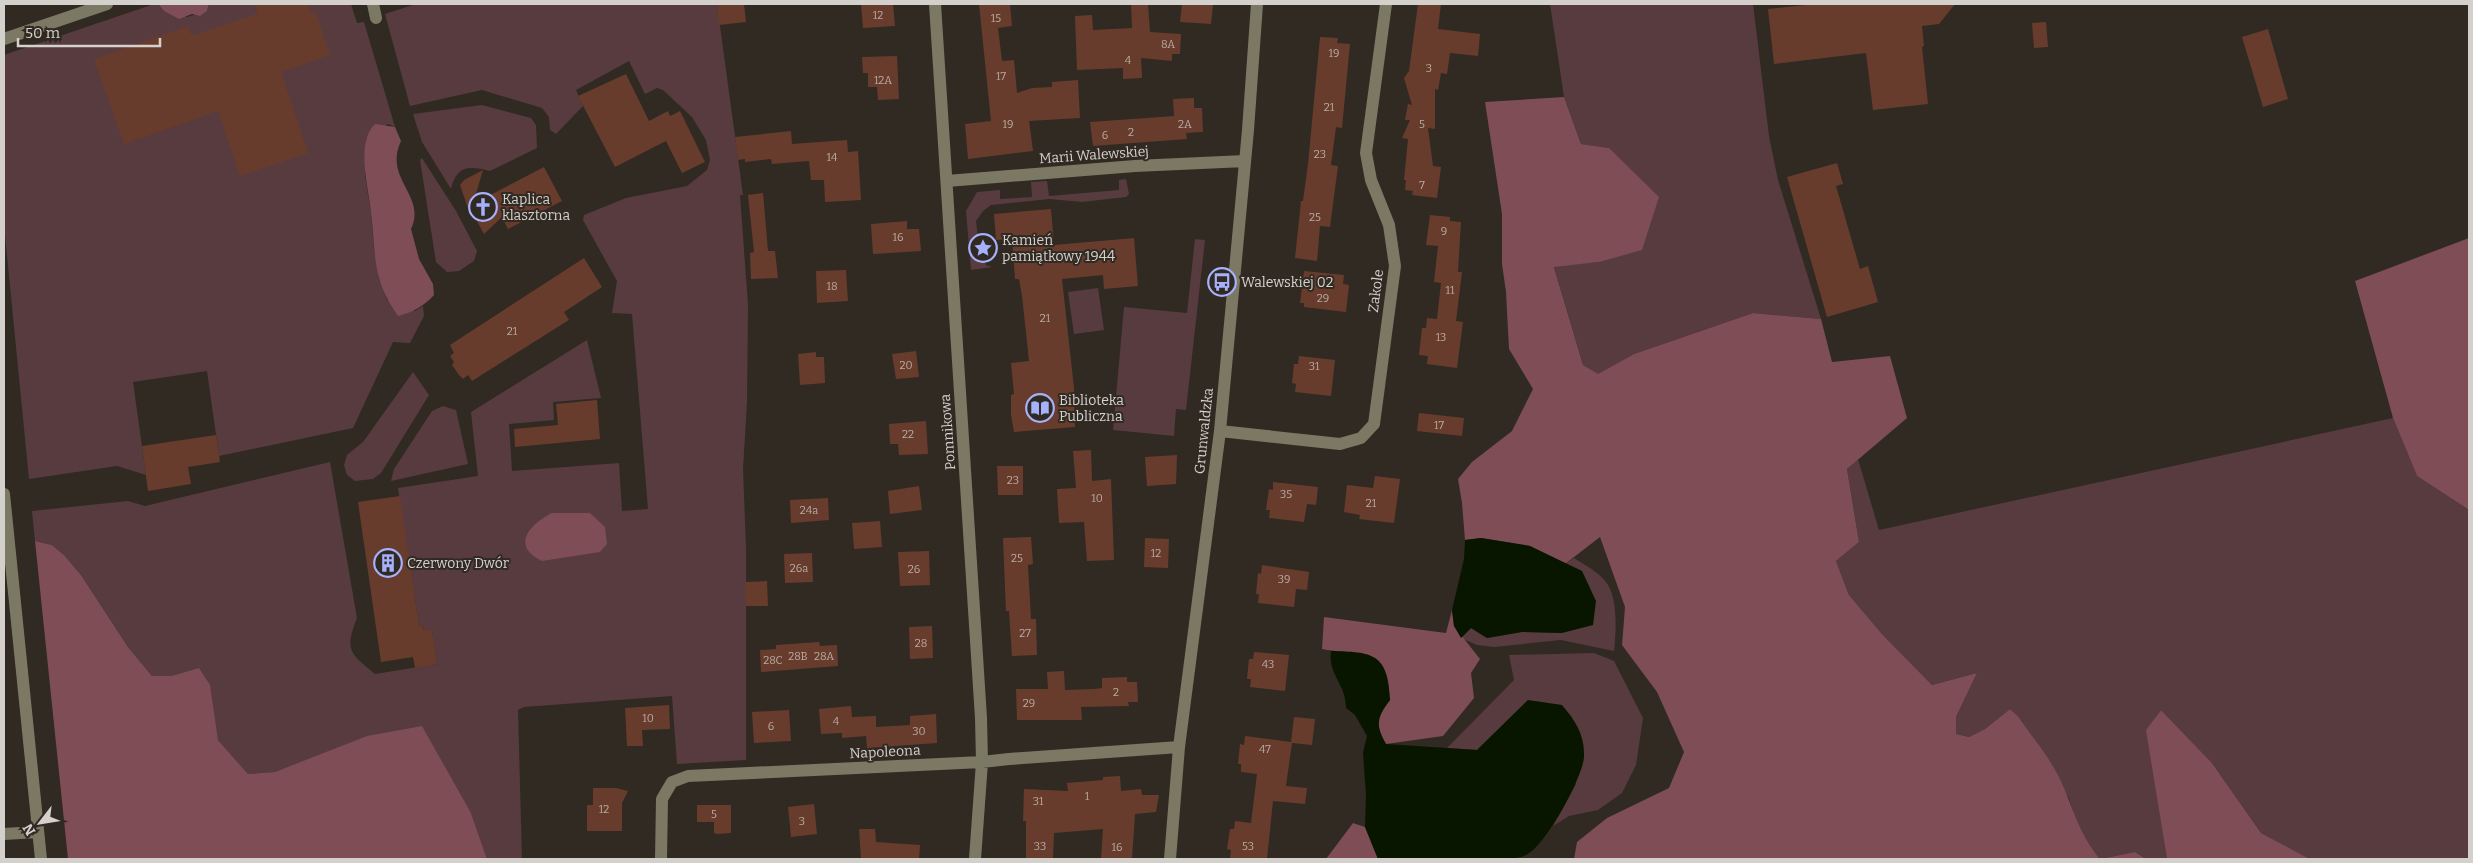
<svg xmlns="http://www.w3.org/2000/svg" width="2473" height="863" font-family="Bitter,serif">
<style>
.green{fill:#573b3f}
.forest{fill:#7e4d55}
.water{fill:#081600}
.building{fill:#683c2c}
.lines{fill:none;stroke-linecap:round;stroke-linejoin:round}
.minor{stroke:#7b7964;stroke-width:12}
.labels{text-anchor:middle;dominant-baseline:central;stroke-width:4;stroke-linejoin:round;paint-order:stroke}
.number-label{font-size:11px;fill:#b9aba4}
.street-label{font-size:14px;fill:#d4d0cc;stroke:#302a23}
.poi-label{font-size:14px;fill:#d4d0cc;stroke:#302a23;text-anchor:start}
</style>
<rect width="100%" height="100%" fill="#302a23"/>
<path class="green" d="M154,4H158L164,11L187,17L207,11L209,4H351L357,23L364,22L395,127L388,124L366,139L365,176L371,213L374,250L379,279L387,300L415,311L423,306L424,316L410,343L393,342L353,428L219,456L207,371L133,382L146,475L117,466L29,479L4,225V55Z
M416,4H717L743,195H740L748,305L747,402L743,469L746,548V760L677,764L672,696L524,707L518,710L522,859H487L471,813L320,756L275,772L248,774L218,740L213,717L172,676H152L128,647L81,575L64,555L52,545L35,541L32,511L128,501L145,506L330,462L357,618C344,651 350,653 375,674L437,664L432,631H424L423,625L419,626L398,488L478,476L471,412L587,340L601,398L553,402L554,420L509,424L512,471L619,463L622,511L648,509L632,314L612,313L617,281L583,220L584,215L626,198L687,186L707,170L710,160L706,140L692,117L663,90L657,88L645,94L629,61L576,90L583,106L556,134L550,130L549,117L542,108L482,90L410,106L385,14Z
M1550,4H1753L1769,136L1778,180L1821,319L1753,313L1634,354L1597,375L1583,365L1554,266L1599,262L1609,148L1581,144L1564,97Z
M482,105L531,118L536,125L537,148L490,171C469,166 457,165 451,189L422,142L413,114Z
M422,158L456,211L477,251L474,261L459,271L447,272L436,262L420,160Z
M1126,179L1129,194L1126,197L1082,202L1049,199L991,205L983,211L976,221L978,238L975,239L977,257L983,256L986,265L992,267L971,270L966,211L977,192L1000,190V199L1032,197L1031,182L1047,181L1049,196L1119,190V180Z
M1195,239L1205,240L1186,410L1176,409L1174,436L1113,430L1124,307L1187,313Z
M1098,288L1104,330L1074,334L1068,292Z
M413,372L429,395L381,473L373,479L355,481L347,475L344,465L347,455L363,442Z
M443,406L456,410L468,464L391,481L394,469L432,411Z
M2393,418L2417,476L2469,510V859H2310L2261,833L2212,763L2161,710L2147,730L2167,859H2146L2135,852L2100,859L2087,843L2076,821L2069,798L2018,716L2010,709L1985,729L1969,737L1956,734V717L1977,673L1932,685L1882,634L1849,595L1836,561L1859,542L1847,469L1858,459L1879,530Z
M1574,558C1585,565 1602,574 1608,585C1618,602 1616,633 1614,651L1561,640L1494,647L1477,645L1461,638L1471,628L1487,638L1522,632L1562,633L1582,571L1565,564Z
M1594,653L1614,661L1643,718L1636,765L1622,793L1598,810L1569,816L1553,826L1576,784L1528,700L1477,750L1447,748L1514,680L1509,655Z"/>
<path class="forest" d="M158,4H209L207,11L200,16L192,14L179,19L164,11Z
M1564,97L1581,144L1609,148L1659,197L1642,250L1599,262L1554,267L1583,365L1598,374L1634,354L1753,313L1821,319L1832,362L1890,356L1907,418L1847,469L1859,542L1836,561L1849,595L1882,634L1932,685L1977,673L1956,717V734L1969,737L1985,729L2010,709L2018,716C2031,736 2048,755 2059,777C2074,808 2077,831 2100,859L2135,852L2146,859H1574L1577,842L1607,818L1669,788L1684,752L1657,692L1622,645L1625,607L1600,537L1565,564L1530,546L1481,538L1465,540L1462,503L1458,479L1472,462L1512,431L1533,389L1509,349L1506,292L1502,264V214L1485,102Z
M375,124L395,127L401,141C383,179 427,195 411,229L419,259L433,284L434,295C423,307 413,312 398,316C390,304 383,293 379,278C373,256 374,235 371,213C369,189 355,143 375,124Z
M2469,238V510L2417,476L2393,418L2355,281Z
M552,513H590L605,527L607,544L600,552L542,561C510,546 530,524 552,513Z
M35,541L52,545L64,555L81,575L128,647L152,676H172L199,668L210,685L218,740L248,774L275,772L367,736L422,726L471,813L487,859H68Z
M1452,610L1454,626L1480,659L1471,673L1474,698L1443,736L1386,744C1375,724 1376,718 1390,700C1388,642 1363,657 1322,649L1324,617L1446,633Z
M2161,710L2212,763L2261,833L2310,859H2167L2146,730Z
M1353,823L1365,827L1378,859H1326Z"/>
<path class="water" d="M1481,538L1530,546L1582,571L1596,601L1593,625L1562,633L1522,632L1487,638L1471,628L1461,638L1454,626L1452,610L1464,559L1465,540Z
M1331,651C1372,652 1388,653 1390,700C1377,717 1375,725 1386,744L1477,750L1528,700L1562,705C1575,720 1585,735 1584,757C1583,777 1545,847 1526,855C1521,858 1513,858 1507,859H1378L1365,827L1366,795L1363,753L1367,736L1355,715L1346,708C1346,683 1328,676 1331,651Z"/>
<path class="building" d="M255,4H308L311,14L316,12L330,55L281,72L308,153L240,176L218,111L124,144L94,59L188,26L192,36L258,13Z
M717,4H744L746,22L719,25Z
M861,4H893L895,26L863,28Z
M979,4H1010L1012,26L998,28L1002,61L1014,60L1017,93L1032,88L1052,87V82L1078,80L1080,118L1029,121L1033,151L968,159L965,124L991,121Z
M1131,4H1148L1150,32L1181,34L1180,54H1172V61L1141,58L1142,78L1123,79V68L1077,70L1075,16L1092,15L1093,30L1132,28Z
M1182,4H1213L1211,24L1180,22Z
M1418,4H1441L1438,29L1480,34L1478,56L1450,53L1447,74L1441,73L1438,90L1435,89V129L1428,128L1433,166L1441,167L1437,198L1412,195L1413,191L1405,190L1406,180H1404L1408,139L1402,138L1410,120H1405L1408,104L1412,105L1404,78L1409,71Z
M1816,4H1955L1939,24L1922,26L1924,46L1922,47L1928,104L1873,110L1866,53L1774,64L1768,9Z
M2046,22L2048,47L2034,48L2032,23Z
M2268,29L2288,99L2263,107L2242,37Z
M1320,37L1338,38L1337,43L1350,44L1342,128L1336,127L1331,165L1338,166L1330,227L1320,226L1317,261L1295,258L1301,201H1303L1308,164Z
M897,56L899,99L878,100L877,87H868V73H863L862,57Z
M626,74L649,121L668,111L670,116L680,111L705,162L682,173L666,141L615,167L578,96Z
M1194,98V108H1202L1203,132L1186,133L1187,139L1093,146L1090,122L1174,116L1173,99Z
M791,131L792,144L847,140L848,152L858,151L861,200L825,202L824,180H811L809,161L772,164L771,159L745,162V159L738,160L735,137Z
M1837,163L1843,184L1836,186L1860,269L1868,266L1878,302L1827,317L1787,177Z
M544,167L562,201L508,229L502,217L484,234L471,210L470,214L460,185L464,180L483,170L473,204Z
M763,193L768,251H775L778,278L751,279L750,253L754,252L748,195Z
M1051,209L1054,245L1134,238L1138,286L1104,289L1103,275L1062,279L1074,388L1075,427L1014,432L1011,415V395L1014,394L1011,363L1029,361L1022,296L1019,279H1015L1012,239L996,240L994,214Z
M1430,215L1450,217V221L1461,222L1458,272H1462L1456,321L1463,322L1457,368L1427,364L1428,356L1419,355L1422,328H1426L1427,318L1437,319L1441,283L1434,282L1438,246L1426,245Z
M907,221V229H919L921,251L873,254L871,224Z
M584,258L602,287L564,312L569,320L472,381L468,375L463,379L459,375L452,365L454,362L450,356L454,353L450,345Z
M846,270L848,301L817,303L816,271Z
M1304,271L1344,275L1343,284L1349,285L1346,312L1304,307V303H1300Z
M916,351L919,377L896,379L892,354Z
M816,352V357H824L825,383L800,385L798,354Z
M1299,356L1335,360L1331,396L1295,392L1296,384L1292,383L1294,364H1298Z
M597,400L600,439L515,447L514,429L558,425L556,404Z
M1419,413L1464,418L1462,436L1417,431Z
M926,421L928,454L899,455L898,444H890L889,424Z
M216,435L220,462L188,467L191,484L148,491L142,446Z
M1091,450L1092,481L1111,479L1114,560L1087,561L1084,522L1059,523L1057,489L1076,488L1073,451Z
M1177,455L1176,484L1147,486L1145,457Z
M997,466H1023V495H998Z
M1375,476L1400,479L1394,523L1359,519L1360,515L1344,512L1347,485L1373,488Z
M1273,482L1318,487L1316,505L1307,504L1304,522L1269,518L1270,510H1266L1269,489L1273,490Z
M919,486L922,510L890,514L888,491Z
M400,496L419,626L423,625L424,631L432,630L437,664L415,668L413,657L381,662L358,502Z
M828,498L829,520L791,523L790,500Z
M880,521L882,547L854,549L852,523Z
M1031,537L1033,564L1028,565L1031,619H1036L1037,655L1012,656L1009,611H1006L1003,538Z
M1145,538L1169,539L1168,568L1144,567Z
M929,551L930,585L900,586L898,552Z
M812,553L813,582L785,583L784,554Z
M1262,565L1309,572L1307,590L1296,589L1294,607L1258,603L1259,594H1256L1258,573L1261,574Z
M767,581L768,606H746L745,582Z
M932,626L933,658L910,659L909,627Z
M819,642L820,646L837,645L838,666L761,672L760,650L776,649V645Z
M1254,652L1289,655L1285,691L1250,687L1251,679H1247L1249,659H1253Z
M1064,671L1065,690L1095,689L1102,688V678L1127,677V682H1137L1138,702H1128L1129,706L1081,707L1082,720H1017L1016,689H1048L1047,672Z
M669,705L670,729L642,730L643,746H627L625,708Z
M851,706L852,717L876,716V727L910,725V716L936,714L937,743L867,748L866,736L842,738V733L821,734L819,709Z
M789,710L791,741L754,743L752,712Z
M1294,717L1315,719L1312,745L1292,743L1286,786L1307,788L1305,804L1273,801L1267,859L1230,858L1231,850L1227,849L1230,829H1234L1235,821L1251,823L1257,774L1241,772V764H1238L1240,744L1244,745L1245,736L1291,742Z
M1120,776L1121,791L1141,789L1142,795H1159L1156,812L1135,814L1132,859H1101L1103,829L1054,833L1053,858H1026V821H1023L1024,789L1068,791L1067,783L1103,780V777Z
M593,788H616L628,791L622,803V831H587V805H593Z
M814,804L817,834L791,837L788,807Z
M697,805H731V833L717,834L714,833V822H697Z
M859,829H875L876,842L920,845L919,859H861Z"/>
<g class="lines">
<path class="minor" d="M373,4L376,18
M935,4L981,718L982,762L975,859
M4,39L107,4
M947,181L1135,166L1245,161
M1220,431L1340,444L1361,438L1374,424L1395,266L1389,225L1371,180L1366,153L1386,4
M4,494L41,859
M4,834L37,832
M661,859L662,799L672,782L688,776L982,762L1009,759L1179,747
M1170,859L1179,747L1220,431L1248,130L1257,4"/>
</g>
<defs>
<symbol id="church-ring" viewBox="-11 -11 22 22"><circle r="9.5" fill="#302a23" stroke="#a6b1fc" stroke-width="1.5"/><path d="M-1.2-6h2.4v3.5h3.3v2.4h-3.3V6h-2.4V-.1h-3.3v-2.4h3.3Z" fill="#a6b1fc"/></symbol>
<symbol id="sight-ring" viewBox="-11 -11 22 22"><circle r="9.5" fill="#302a23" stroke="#a6b1fc" stroke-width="1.5"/><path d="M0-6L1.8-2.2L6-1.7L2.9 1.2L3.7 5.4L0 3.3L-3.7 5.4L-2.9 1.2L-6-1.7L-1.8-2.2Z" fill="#a6b1fc"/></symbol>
<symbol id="bus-ring" viewBox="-11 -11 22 22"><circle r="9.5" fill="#302a23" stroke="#a6b1fc" stroke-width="1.5"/><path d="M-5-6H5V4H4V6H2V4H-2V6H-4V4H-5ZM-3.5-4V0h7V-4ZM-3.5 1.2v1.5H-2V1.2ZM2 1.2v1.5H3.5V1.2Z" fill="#a6b1fc"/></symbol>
<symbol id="library-ring" viewBox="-11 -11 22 22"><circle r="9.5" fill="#302a23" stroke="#a6b1fc" stroke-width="1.5"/><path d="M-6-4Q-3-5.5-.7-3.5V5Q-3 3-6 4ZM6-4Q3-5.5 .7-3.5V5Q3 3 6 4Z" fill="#a6b1fc"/></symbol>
<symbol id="building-ring" viewBox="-11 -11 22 22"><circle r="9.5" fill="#302a23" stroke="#a6b1fc" stroke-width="1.5"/><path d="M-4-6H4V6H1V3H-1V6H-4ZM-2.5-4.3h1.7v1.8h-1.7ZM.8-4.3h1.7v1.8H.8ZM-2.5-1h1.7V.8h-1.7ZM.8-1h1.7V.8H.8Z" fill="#a6b1fc"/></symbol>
</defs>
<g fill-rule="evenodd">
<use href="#church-ring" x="467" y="191" width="32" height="32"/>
<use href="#sight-ring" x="967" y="232" width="32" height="32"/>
<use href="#bus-ring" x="1206" y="266" width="32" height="32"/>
<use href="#library-ring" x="1024" y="392" width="32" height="32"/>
<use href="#building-ring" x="372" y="547" width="32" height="32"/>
</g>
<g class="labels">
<g class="number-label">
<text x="878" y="15">12</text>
<text x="996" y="18">15</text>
<text x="1168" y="44">8A</text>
<text x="1334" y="53">19</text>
<text x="1128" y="60">4</text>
<text x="1429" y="68">3</text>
<text x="1001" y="76">17</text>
<text x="883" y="80">12A</text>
<text x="1329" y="107">21</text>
<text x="1008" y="124">19</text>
<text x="1185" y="124">2A</text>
<text x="1422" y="124">5</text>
<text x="1131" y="132">2</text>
<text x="1105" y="135">6</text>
<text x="1320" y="154">23</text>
<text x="832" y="157">14</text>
<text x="1422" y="185">7</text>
<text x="1315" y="217">25</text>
<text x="1444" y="231">9</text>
<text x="898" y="237">16</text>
<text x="832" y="286">18</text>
<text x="1450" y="290">11</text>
<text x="1323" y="298">29</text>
<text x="1045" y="318">21</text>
<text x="512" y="331">21</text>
<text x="1441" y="337">13</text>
<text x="906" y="365">20</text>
<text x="1314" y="366">31</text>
<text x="1439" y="425">17</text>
<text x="908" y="434">22</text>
<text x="1013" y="480">23</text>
<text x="1286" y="494">35</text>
<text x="1097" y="498">10</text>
<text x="1371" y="503">21</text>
<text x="809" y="510">24a</text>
<text x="1156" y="553">12</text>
<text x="1017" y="558">25</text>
<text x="799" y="568">26a</text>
<text x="914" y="569">26</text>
<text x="1284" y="579">39</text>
<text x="1025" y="633">27</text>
<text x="921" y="643">28</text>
<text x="798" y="656">28B</text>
<text x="824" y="656">28A</text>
<text x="773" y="660">28C</text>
<text x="1268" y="664">43</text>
<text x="1116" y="692">2</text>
<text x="1029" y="703">29</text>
<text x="648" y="718">10</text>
<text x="836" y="721">4</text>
<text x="771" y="726">6</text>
<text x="919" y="731">30</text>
<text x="1265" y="749">47</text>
<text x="1087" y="796">1</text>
<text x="1038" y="801">31</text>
<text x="604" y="809">12</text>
<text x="714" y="814">5</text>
<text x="802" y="821">3</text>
<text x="1040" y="846">33</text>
<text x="1248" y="846">53</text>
<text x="1117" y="847">16</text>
</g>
<g class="street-label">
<text transform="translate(1094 155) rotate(-4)">Marii Walewskiej</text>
<text transform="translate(1376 291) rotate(-83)">Zakole</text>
<text transform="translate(1204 431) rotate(-84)">Grunwaldzka</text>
<text transform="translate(948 432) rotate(-94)">Pomnikowa</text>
<text transform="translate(885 752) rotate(-3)">Napoleona</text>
</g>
<g class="poi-label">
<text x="502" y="199">Kaplica<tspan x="502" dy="16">klasztorna</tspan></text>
<text x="1002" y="240">Kamień<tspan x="1002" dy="16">pamiątkowy 1944</tspan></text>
<text x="1241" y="282">Walewskiej 02</text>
<text x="1059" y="400">Biblioteka<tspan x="1059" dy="16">Publiczna</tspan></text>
<text x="407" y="563">Czerwony Dwór</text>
</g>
</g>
<rect width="2473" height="863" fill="none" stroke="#d4d0cc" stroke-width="10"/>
<g transform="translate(40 823) rotate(239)" stroke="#302a23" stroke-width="4" paint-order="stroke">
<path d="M0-4L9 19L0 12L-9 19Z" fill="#d4d0cc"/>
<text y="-8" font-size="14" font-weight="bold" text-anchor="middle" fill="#d4d0cc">N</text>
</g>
<path d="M18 38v8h142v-8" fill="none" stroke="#d4d0cc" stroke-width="2.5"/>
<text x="25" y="38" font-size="15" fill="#d4d0cc" stroke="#302a23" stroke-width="4" paint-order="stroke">50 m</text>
</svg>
